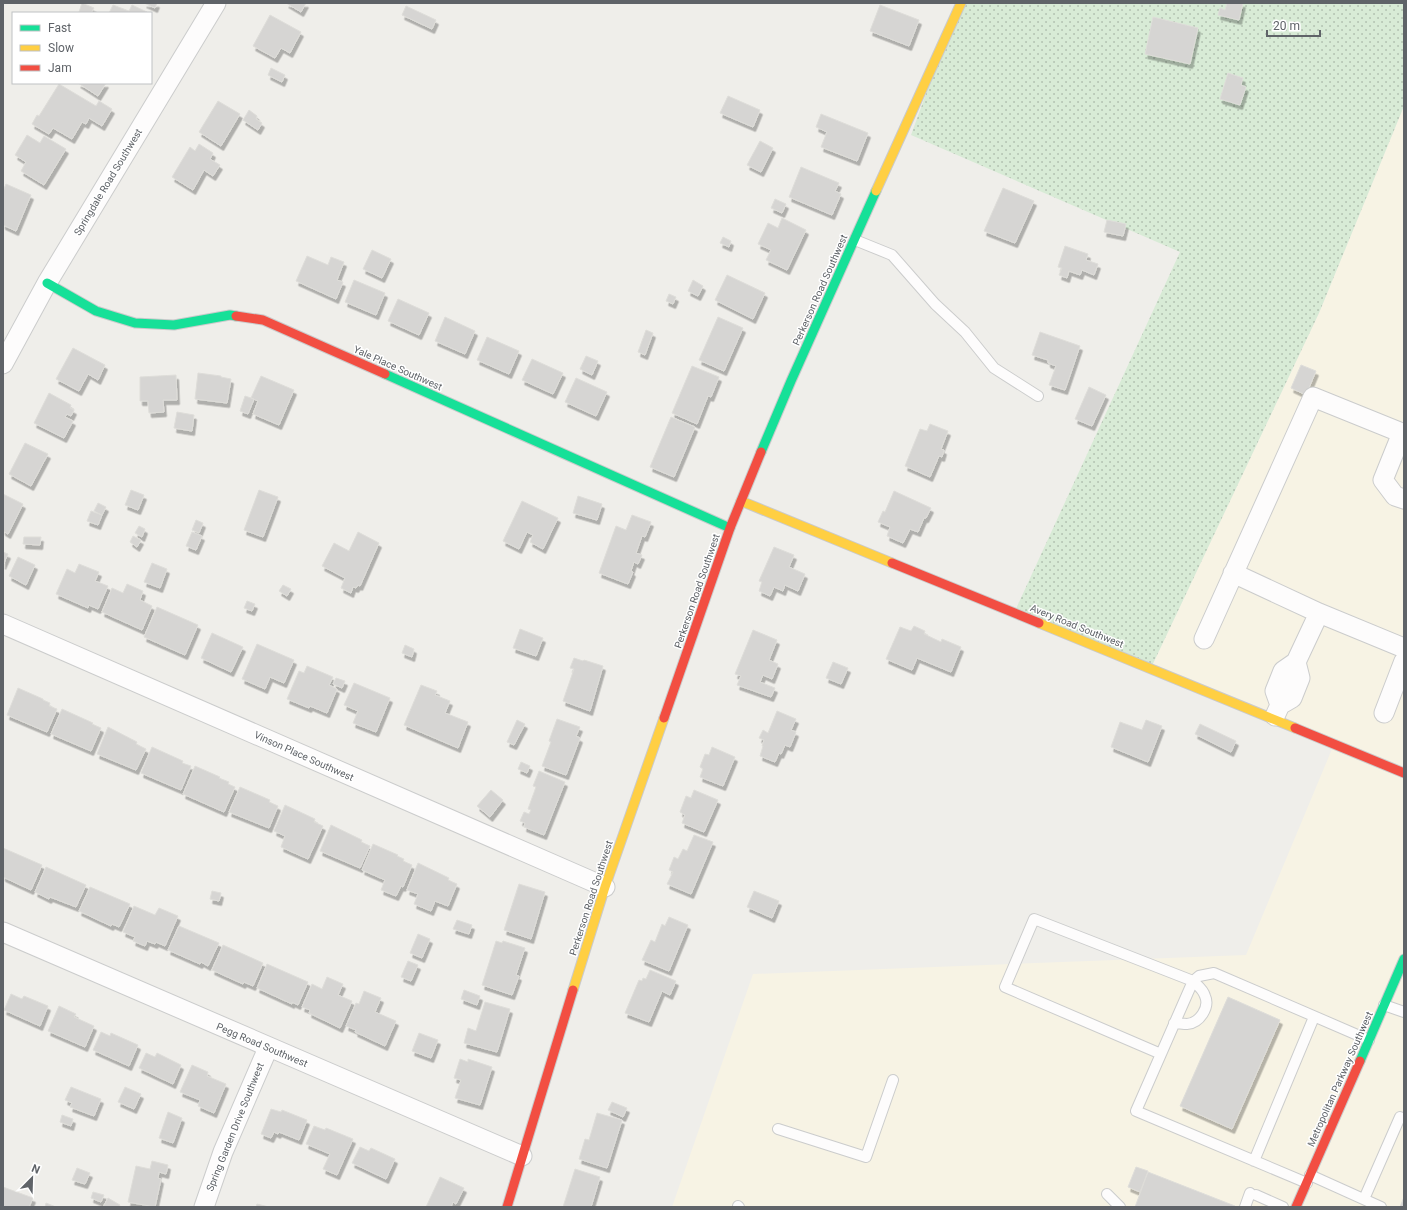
<svg xmlns="http://www.w3.org/2000/svg" width="1407" height="1210" font-family="Roboto,sans-serif">
<style>
.commercial{fill:#f7f3e4}
.grass{fill:url(#grass-dots)}
.building{fill:#d6d5d3;stroke:#deddd9;filter:url(#shadow)}
.lines{fill:none;stroke-linecap:round;stroke-linejoin:round}
.lane-casing{stroke:#cbcccc;stroke-width:12}
.street-casing{stroke:#cbcccc;stroke-width:21}
.fast-casing{stroke:#cacacb;stroke-width:11}
.slow-casing{stroke:#cacacb;stroke-width:11}
.jam-casing{stroke:#cacacb;stroke-width:11}
.lane{stroke:#fdfcfc;stroke-width:10}
.street{stroke:#fdfcfc;stroke-width:19}
.fast{stroke:#16e098;stroke-width:9}
.slow{stroke:#ffcf43;stroke-width:9}
.jam{stroke:#f24e42;stroke-width:9}
.labels{text-anchor:middle;dominant-baseline:central;stroke-width:3;stroke-linejoin:round;paint-order:stroke}
.street-label{font-size:10px;fill:#5f6368;stroke:#fff}
</style>
<defs>
<pattern id="grass-dots" width="8" height="8" patternUnits="userSpaceOnUse"><rect width="8" height="8" fill="#d8ebd6"/><path d="M2 2h.1M6 6h.1" fill="none" stroke="#b2c2b1" stroke-width="1.8" stroke-linecap="round"/></pattern>
<filter id="shadow"><feDropShadow dx="2.5" dy="4.5" stdDeviation="0" flood-color="#0004"/></filter>
</defs>
<rect width="100%" height="100%" fill="#efeeea"/>
<path class="commercial" d="M1404,106V1207H672L753,974L1246,955L1332,749L1150,670L1319,313Z"/>
<path class="grass" d="M959,3H1404V106L1319,313L1150,670L1015,611L1180,252L911,135Z"/>
<path class="building" d="M82,3L94,8L91,13H82L79,12Z
M144,3H157L155,8Z
M286,3H306L301,12Z
M1227,3H1243L1239,20L1218,15L1220,8L1225,10Z
M113,5L129,11L132,5L147,12V13H109Z
M880,5L919,20L909,46L870,31Z
M406,6L436,20L432,29L402,15Z
M270,15L301,32L290,53L281,48L275,58L253,46Z
M1153,17L1198,28L1190,64L1145,54Z
M271,68L285,75L282,82L268,75Z
M1228,73L1243,78L1241,85L1246,87L1240,105L1220,99Z
M78,83H106L98,96Z
M59,84L96,106L99,101L112,109L102,126L89,118L86,124L82,122L72,139L53,128L49,134L32,124L37,115L39,116Z
M728,96L760,110L753,127L720,113Z
M218,101L240,114L221,146L199,132Z
M249,110L257,116L256,119L262,123L258,130L243,120Z
M821,114L868,133L857,161L821,147L827,132L816,127Z
M27,135L40,143L44,136L66,149L44,185L21,171L26,162L15,155Z
M760,141L773,148L761,172L747,165Z
M199,144L213,153L210,159L220,165L213,176L204,170L193,190L172,177L190,147L195,151Z
M801,167L839,183L835,191L841,194L832,215L789,197Z
M6,184L31,195L16,231L3,225V191Z
M1003,188L1034,201L1015,243L984,231Z
M775,199L786,204L782,213L771,208Z
M782,218L806,230L787,270L766,260L771,250L758,244L768,223L778,228Z
M1107,220L1126,224L1123,236L1104,232Z
M723,237L731,241L729,247L720,243Z
M1065,246L1088,254L1086,260L1098,264L1094,275L1082,270L1080,275L1069,271L1067,278L1059,275L1062,268L1058,267Z
M372,250L391,259L382,278L363,269Z
M307,256L328,265L331,257L344,262L337,280L343,282L336,299L296,281Z
M727,275L765,293L753,319L715,300Z
M354,280L385,293L376,315L345,302Z
M693,280L703,286L698,296L688,291Z
M669,294L676,297L673,304L666,301Z
M398,299L429,313L419,335L388,321Z
M445,317L475,331L465,354L435,341Z
M718,317L743,328L724,371L699,360Z
M646,330L653,333L645,355L638,352Z
M1040,332L1080,346L1065,390L1049,385L1056,366L1048,363V360L1032,355Z
M487,337L519,351L509,374L477,360Z
M73,348L105,365L98,380L88,374L79,391L56,379Z
M586,356L598,361L592,375L580,369Z
M532,359L563,373L553,394L522,380Z
M1301,365L1316,371L1306,395L1291,388Z
M692,366L719,377L711,397L708,396L697,424L672,413Z
M198,373L221,376V377L231,379L227,403L195,399Z
M176,375L177,400H163L164,412L149,413L148,401H140V377Z
M261,376L294,390L279,425L253,414L258,401L251,398Z
M576,378L607,392L596,416L565,402Z
M1089,387L1106,395L1092,426L1075,419Z
M49,393L71,405L70,408L74,410L71,416L67,414L65,417L73,421L64,438L34,423Z
M245,396L254,399L248,414L240,411Z
M177,412L194,415L192,431L174,428Z
M671,417L695,427L674,477L650,467Z
M930,424L948,431L941,449L944,450L942,457L939,456L930,477L905,466L920,429L927,431Z
M25,443L48,454L31,486L9,474Z
M131,490L144,495L138,510L125,505Z
M259,490L278,497L263,537L244,530Z
M894,491L931,508L926,518H924L918,532L910,529L903,543L887,536L890,527L878,522L883,511L885,512Z
M3,494L23,504L8,534L3,531Z
M578,496L602,504L597,520L573,513Z
M522,501L558,518L543,549L530,542L533,535L527,532L519,549L503,541Z
M98,503L106,507L102,515L94,511Z
M91,511L102,515L98,525L87,521Z
M632,515L651,522L645,537L642,536L636,553L642,555L638,564L634,562L631,571L633,572L628,584L599,573L616,526L626,530Z
M196,520L203,523L199,533L192,530Z
M139,526L145,529L142,537L135,533Z
M192,532L202,536L196,550L186,546Z
M358,532L379,543L360,586L358,585L356,588L353,587L351,593L341,588L345,578L322,566L334,543L349,551Z
M133,536L141,540L137,547L130,542Z
M24,537H41L40,545L23,544Z
M774,547L794,555L789,567L805,574L798,591L785,585L783,591L774,587L770,596L759,591L762,582L759,581Z
M3,552L8,554L3,565Z
M18,557L35,565L26,585L9,576Z
M152,563L167,569L160,588L144,582Z
M79,564L99,572L95,581L108,586L98,609L89,605L88,608L56,594L67,569L75,573Z
M127,584L143,591L140,600L152,606L142,630L102,612L112,588L123,593Z
M283,585L291,589L287,596L279,591Z
M247,601L255,604L252,611L244,608Z
M157,607L198,625L185,655L144,637Z
M914,626L925,631L924,634L941,642L942,639L961,647L951,672L917,658L912,670L886,659L900,627L911,631Z
M520,629L543,638L536,656L513,648Z
M753,630L777,640L769,660L778,664L772,679L763,675L760,682L775,688L771,697L737,685L741,676L735,674Z
M212,633L243,647L231,672L201,658Z
M257,644L294,660L284,683L270,677L265,689L242,679Z
M405,645L414,649L412,657L402,653Z
M574,658L583,661L584,660L603,666L590,711L563,701L574,669L570,668Z
M833,662L848,668L841,684L826,678Z
M307,666L333,677L329,685L337,689L327,713L310,706L309,708L287,699L299,671L304,673Z
M336,678L345,681L342,688L333,684Z
M354,683L390,698L376,732L353,723L358,711L344,705Z
M421,685L437,691L435,695L450,701L445,713L468,722L458,748L404,725Z
M18,688L43,699V700L50,703L49,706L57,709L47,732L7,715Z
M62,709L93,723L92,724L101,728L91,751L51,734Z
M777,711L796,719L791,730L796,732L790,747L785,745L781,754L779,753L775,762L760,756L763,746H762L764,740L759,738L763,730L768,733Z
M557,719L580,727L576,736L580,738L566,775L542,766L551,742L549,741Z
M517,720L525,724L514,745L507,742Z
M1146,720L1162,726L1148,762L1111,747L1120,722L1142,730Z
M1200,724L1236,741L1231,752L1195,734Z
M108,727L137,742L136,744L146,749L136,770L97,754Z
M152,747L183,761L182,763L191,766L181,790L141,773Z
M712,747L735,757L723,786L700,777L703,769L700,767L705,754L709,755Z
M521,762L530,766L527,773L518,769Z
M195,766L220,777L219,778L229,782L228,784L235,787L224,812L183,794Z
M539,771L565,782L544,835L524,827L525,823L520,821L524,812L529,814L531,810L528,809L536,787L533,786Z
M240,787L270,800L269,802L278,806L269,828L229,812Z
M491,790L503,800L490,817L477,806Z
M694,790L718,800L704,832L682,823L685,815L680,812L686,796L691,798Z
M285,805L315,819L314,822L323,826L308,859L281,847L285,836L274,831Z
M331,825L362,840L361,842L370,846L360,868L320,851Z
M694,835L713,842L691,894L667,884L673,872L669,870L674,857L678,859L683,849L687,851Z
M373,844L398,855L397,856L404,859L403,861L412,865L403,887L401,886L396,896L381,890L385,880L362,870Z
M3,848L42,865L31,890L3,877Z
M418,863L449,878L448,880L457,884L448,906L435,901L431,911L414,904L418,894L407,890Z
M46,867L86,885L76,907L50,897L49,899L35,892Z
M519,884L545,892L531,939L504,930Z
M90,887L130,904L119,927L112,924L111,926L79,911Z
M212,891L221,893L219,901L210,899Z
M754,891L779,901L772,918L747,907Z
M134,906L155,915L159,908L178,916L165,946L156,942L155,944L147,941L145,946L133,941L135,937L123,932Z
M669,917L688,925L669,971L642,960L651,940L655,942L662,924L665,926Z
M457,920L472,925L469,934L453,929Z
M179,926L219,943L208,966L201,962L200,964L168,950Z
M418,934L430,939L422,958L410,953Z
M496,941L502,943L503,941L525,948L516,975L519,976L512,995L482,985Z
M223,945L263,963L253,986L244,982L243,984L212,970Z
M408,961L418,965L411,981L401,977Z
M267,964L308,982L298,1005L292,1002V1004L257,988Z
M650,970L676,981L670,995L662,991L649,1022L625,1013L639,980L642,981L643,978L646,979Z
M327,977L343,984L338,995L352,1001L340,1028L309,1013L310,1010L302,1007L312,984L322,989Z
M464,990L480,996L477,1005L461,999Z
M364,991L381,998L375,1012L396,1021L385,1046L355,1032L356,1030L346,1026L356,1003L359,1004Z
M11,994L22,999L24,996L48,1006L40,1026L4,1010Z
M1228,997L1280,1020L1232,1129L1180,1106Z
M485,1002L510,1009L497,1052L464,1043L468,1028L476,1031Z
M59,1006L76,1014L74,1017L94,1026L85,1047L48,1031Z
M101,1032L110,1036L111,1033L138,1045L129,1066L93,1050Z
M419,1033L438,1040L431,1058L412,1051Z
M146,1053L155,1057L157,1053L181,1065L173,1084L139,1068Z
M460,1059L468,1062V1059L492,1067L480,1105L455,1098L461,1080L454,1078Z
M192,1065L208,1072L207,1076L226,1084L214,1113L198,1106L200,1100L180,1092Z
M71,1087L101,1099L94,1116L70,1107L72,1103L65,1100Z
M125,1087L141,1094L134,1109L118,1102Z
M612,1102L627,1108L623,1117L608,1110Z
M271,1109L281,1112L282,1110L307,1120L299,1140L279,1132L278,1134L274,1132L271,1138L261,1134Z
M168,1112L182,1118L173,1143L159,1138Z
M597,1113L622,1120L607,1168L579,1159L585,1139L589,1140Z
M62,1115L73,1119L71,1126L60,1122Z
M314,1126L325,1130L326,1128L353,1139L337,1175L323,1169L330,1154L306,1144Z
M360,1147L369,1151L371,1148L395,1159L386,1179L352,1163Z
M152,1161L168,1165L166,1174L159,1172L158,1178L161,1179L155,1207L128,1202L136,1166L150,1169Z
M1136,1167L1148,1171L1140,1192L1128,1187Z
M77,1168L90,1173L85,1184L72,1180Z
M575,1169L600,1177L591,1207H563Z
M1148,1172L1235,1206L1234,1207H1135Z
M440,1177L464,1188L456,1204L453,1202L451,1207H426Z
M3,1187L33,1198L29,1207H3Z
M93,1192L104,1195L101,1202L91,1198Z
M1404,1197V1207H1400Z
M108,1198L120,1205L119,1207H103Z
M46,1203L56,1207H45Z
M257,1204L269,1207H256Z"/>
<g class="lines">
<defs>
<path id="lane" d="M855,240L892,255L935,304L965,332L994,368L1038,396
M1384,1005L1404,1012
M1161,1054L1005,987L1034,919L1193,981C1198,986 1203,989 1205,996C1210,1007 1200,1023 1187,1024C1183,1024 1178,1023 1174,1023
M778,1129L866,1157L893,1080
M1254,1161L1314,1017
M1310,1175L1381,1207
M1307,1183L1136,1111L1193,981L1199,976L1214,973L1369,1040
M1107,1194L1120,1207
M1256,1195L1283,1207
M1364,1199L1400,1117
M738,1206L739,1207
M1245,1207L1250,1193"/>
<path id="street" d="M3,364L47,283L216,3
M1233,573L1319,613L1404,648
M3,624L605,887
M1204,639L1313,397L1402,433L1383,480L1395,496L1404,499
M1280,705L1275,691L1283,671L1296,662L1319,613
M1384,713L1404,661
M1275,716L1280,705L1292,698L1300,678L1296,662
M3,932L522,1156
M204,1207L223,1152L268,1048"/>
<path id="fast" d="M47,283L96,311L135,323L174,325L230,315L236,316
M385,374L730,528
M761,452L791,381L876,191
M1360,1061L1404,959"/>
<path id="slow" d="M876,191L961,3
M741,501L892,563
M1039,623L1295,728
M573,990L605,887L664,718"/>
<path id="jam" d="M236,316L263,320L385,374
M892,563L1039,623
M664,718L730,528L761,452
M1295,728L1404,773
M507,1207L573,990
M1296,1207L1360,1061"/>
</defs>
<use href="#lane" class="lane-casing"/>
<use href="#street" class="street-casing"/>
<use href="#fast" class="fast-casing"/>
<use href="#slow" class="slow-casing"/>
<use href="#jam" class="jam-casing"/>
<use href="#lane" class="lane"/>
<use href="#street" class="street"/>
<use href="#fast" class="fast"/>
<use href="#slow" class="slow"/>
<use href="#jam" class="jam"/>
</g>
<g class="labels">
<g class="street-label">
<text transform="translate(108 182) rotate(-59)">Springdale Road Southwest</text>
<text transform="translate(820 290) rotate(-66)">Perkerson Road Southwest</text>
<text transform="translate(398 368) rotate(24)">Yale Place Southwest</text>
<text transform="translate(697 591) rotate(-71)">Perkerson Road Southwest</text>
<text transform="translate(1077 626) rotate(22)">Avery Road Southwest</text>
<text transform="translate(304 756) rotate(24)">Vinson Place Southwest</text>
<text transform="translate(591 898) rotate(-72)">Perkerson Road Southwest</text>
<text transform="translate(262 1045) rotate(23)">Pegg Road Southwest</text>
<text transform="translate(1340 1079) rotate(-66)">Metropolitan Parkway Southwest</text>
<text transform="translate(235 1127) rotate(-68)">Spring Garden Drive Southwest</text>
</g>
</g>
<rect width="1407" height="1210" fill="none" stroke="#5f6368" stroke-width="8"/>
<rect x="12" y="12" width="140" height="72" fill="#ffffff" stroke="#bfc1c3"/>
<rect x="20" y="25" width="20" height="6" fill="#16e098" stroke="#bfc1c3"/>
<text x="48" y="32" font-size="12" fill="#5f6368">Fast</text>
<rect x="20" y="45" width="20" height="6" fill="#ffcf43" stroke="#bfc1c3"/>
<text x="48" y="52" font-size="12" fill="#5f6368">Slow</text>
<rect x="20" y="65" width="20" height="6" fill="#f24e42" stroke="#bfc1c3"/>
<text x="48" y="72" font-size="12" fill="#5f6368">Jam</text>
<g transform="translate(32 1178) rotate(23)" stroke="#ffffff" stroke-width="3" paint-order="stroke">
<path d="M0-3L7 15L0 10L-7 15Z" fill="#5f6368"/>
<text y="-6" font-size="11" font-weight="bold" text-anchor="middle" fill="#5f6368">N</text>
</g>
<path d="M1267 30v6h53v-6" fill="none" stroke="#5f6368" stroke-width="2"/>
<text x="1273" y="30" font-size="12" fill="#5f6368" stroke="#ffffff" stroke-width="3" paint-order="stroke">20 m</text>
</svg>
